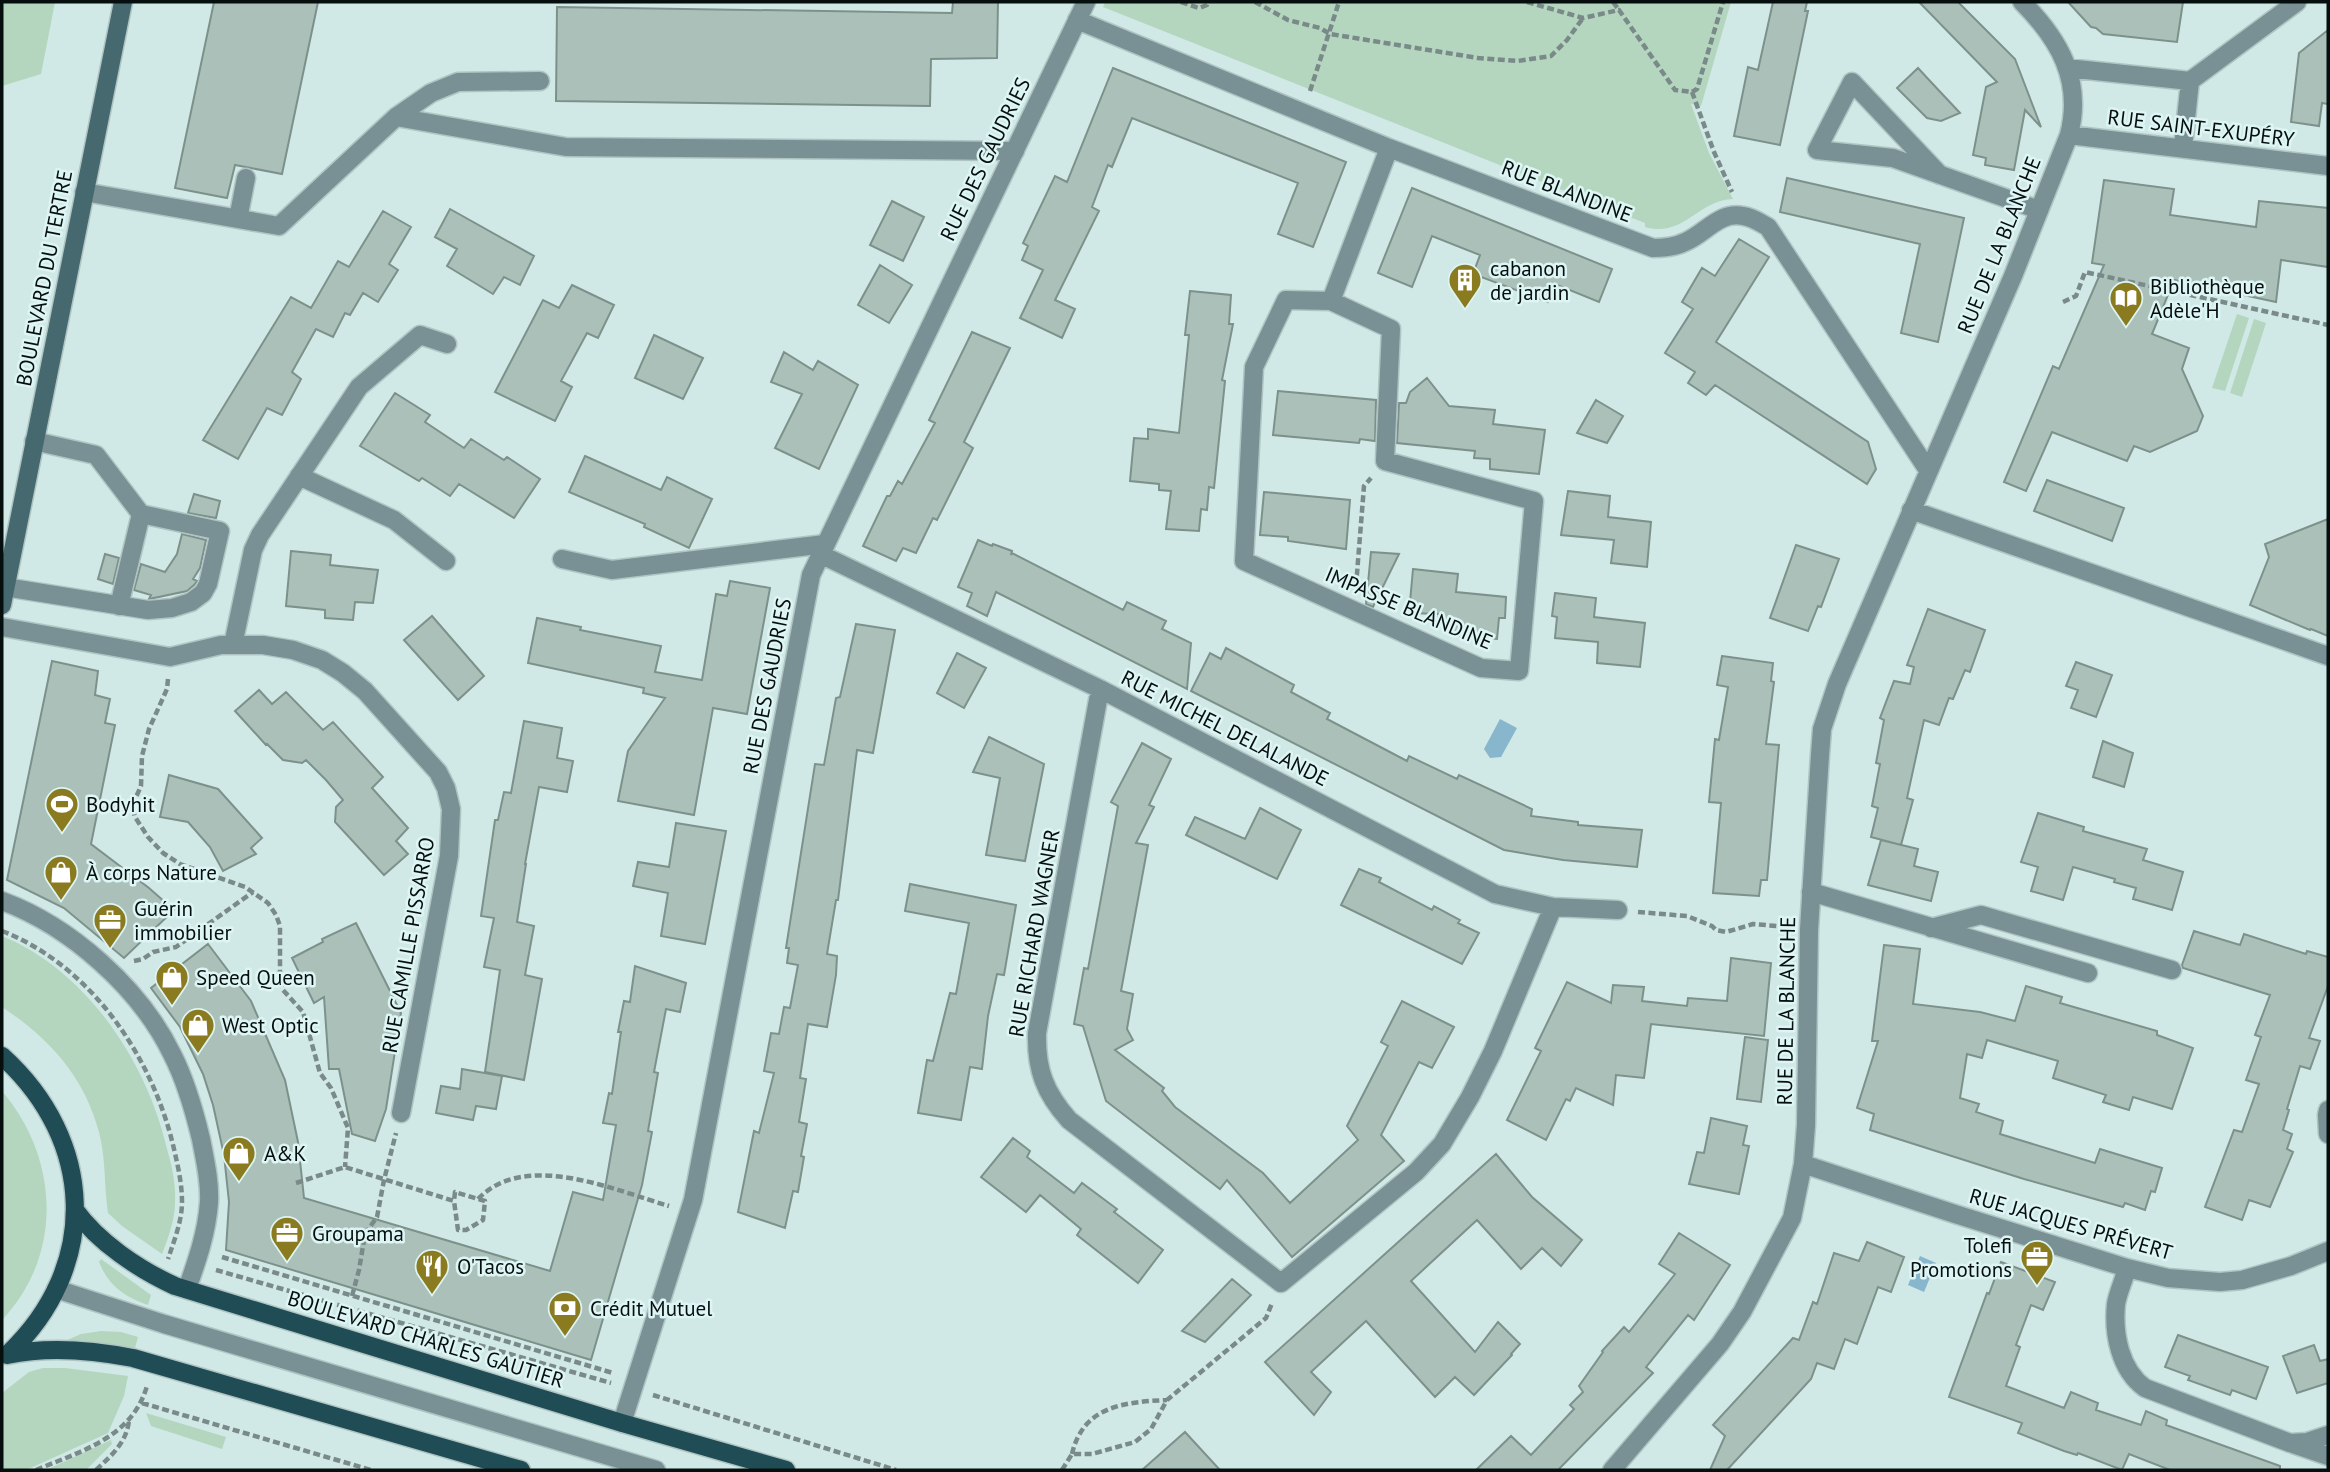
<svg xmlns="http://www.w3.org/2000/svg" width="2330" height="1472" font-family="'PT Sans',sans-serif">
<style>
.green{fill:#b4d6be}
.water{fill:#87b6cd}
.building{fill:#abc0b9;stroke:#7d918b;stroke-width:2}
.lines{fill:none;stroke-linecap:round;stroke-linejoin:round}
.lane-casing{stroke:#b0c5c3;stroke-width:21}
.street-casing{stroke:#b0c5c3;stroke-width:21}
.secondary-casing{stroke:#b0c5c3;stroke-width:21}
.primary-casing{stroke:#b0c5c3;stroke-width:21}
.path{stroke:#798a89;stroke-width:4.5;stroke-dasharray:7 3.5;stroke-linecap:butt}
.lane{stroke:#799095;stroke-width:18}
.street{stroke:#799095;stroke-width:18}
.secondary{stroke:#466970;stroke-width:18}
.primary{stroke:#204d55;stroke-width:18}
.labels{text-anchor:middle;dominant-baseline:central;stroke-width:5;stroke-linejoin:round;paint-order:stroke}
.street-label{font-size:21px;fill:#070e0e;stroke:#ddf5f4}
.poi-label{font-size:21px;fill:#070e0e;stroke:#ddf5f4;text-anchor:start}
</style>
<rect width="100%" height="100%" fill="#d0e8e6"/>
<path class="green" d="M2,2H55L41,74L2,86Z
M1105,2H1731L1701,106L1691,104L1709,153L1733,199C1698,200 1684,238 1645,227V223L1103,7Z
M2237,314L2249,318L2225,391L2212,388Z
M2254,319L2266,323L2242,397L2230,393Z
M2,936C87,971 147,1062 167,1149C172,1166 176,1185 175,1202C175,1220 168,1238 162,1254L122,1226L108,1213C104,1186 106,1159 99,1132C84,1076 49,1038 2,1007Z
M2,1091C59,1158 64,1254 2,1320Z
M101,1259L151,1295L148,1305C124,1297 108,1285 99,1262Z
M101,1331L121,1332L138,1337L135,1348L65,1341L81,1334Z
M43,1368H65L128,1376L124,1396L108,1433L26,1470H2V1393L29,1372Z
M146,1413L226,1437L222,1449L151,1426Z
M111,1440L112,1444L86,1470H46Z"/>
<path class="water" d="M1500,719L1517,728L1501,757L1490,758L1484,749Z
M1920,1256L1936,1263L1924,1292L1908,1285Z"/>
<path class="building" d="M214,2H318L282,174L235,165L227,198L175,188Z
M953,2H998L997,58L931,59L930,106L556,101L557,7L952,13Z
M1773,2H1807L1805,11H1808L1780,145L1734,136L1748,67L1758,70Z
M1919,2H1958L2015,59L2041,127L2025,110L2014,170L1985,165L1986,158L1973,155L1986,87L1997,82Z
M2068,2H2183L2177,42L2103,34L2096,28L2091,27Z
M2328,30V104L2322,103L2319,126L2291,122L2299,53Z
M1113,68L1346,162L1313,247L1278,234L1298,183L1132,118L1112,167L1108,165L1092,207L1099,211L1055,300L1075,309L1062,338L1020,318L1043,270L1022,260L1028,246L1023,243L1055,176L1067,182Z
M1918,68L1930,81L1960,113L1941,121L1927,118L1897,88Z
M1787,178L1964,218L1938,342L1901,333L1920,244L1780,212Z
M2104,180L2174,189L2170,215L2256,227L2259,201L2328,208V267L2281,260L2276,302L2174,280L2152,334L2189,348L2182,369L2203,416L2197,431L2150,452L2134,446L2127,461L2052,432L2026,491L2004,482L2053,366L2059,369L2104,265L2092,263Z
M1412,188L1612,269L1599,302L1555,284L1548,302L1473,274L1480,255L1432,236L1412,287L1378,273Z
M892,201L924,217L903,261L870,245Z
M450,209L534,256L520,285L504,277L493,294L447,266L457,249L435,237Z
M383,211L411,227L389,264L398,270L378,302L363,293L350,315L345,313L333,337L316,329L292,372L301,379L282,415L267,408L238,459L203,440L291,297L311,308L338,261L349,267Z
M1739,239L1769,257L1716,342L1868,442L1876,469L1867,484L1715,385L1706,395L1688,383L1695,372L1665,353L1693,309L1682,302L1702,268L1715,276Z
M880,265L912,285L889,323L858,305Z
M572,285L614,305L598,338L587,333L561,381L572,387L555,421L495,392L543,300L559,308Z
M1190,291L1231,295L1229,324H1233L1222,380L1225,381L1214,488L1209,487L1207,510L1201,509L1199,531L1166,529L1171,491L1159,490V484L1130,481L1134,438L1148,439V429L1179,433L1189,335H1185Z
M972,332L1010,348L964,442L973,448L937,520L933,518L916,553L903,548L896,561L863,546L887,496H890L898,481L902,484L935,423L929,420Z
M654,335L703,358L683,399L635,378Z
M784,352L813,370L818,361L858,385L819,469L775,448L802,394L771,382Z
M1427,378L1449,406L1495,410L1493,424L1545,430L1539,474L1490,469V459L1474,458L1475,451L1397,443L1399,403H1406L1410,392Z
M1278,391L1376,400L1375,441L1360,439L1359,443L1273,435Z
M395,393L430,415L425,422L464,448L471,439L504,460L507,457L540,479L514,518L459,484L450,496L422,478L419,481L360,446Z
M1596,400L1623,416L1607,443L1577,433Z
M585,456L661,490L667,477L712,499L689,548L644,527L645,524L569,492Z
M2047,480L2124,508L2112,541L2034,511Z
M1568,491L1610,496L1608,517L1651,522L1647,567L1611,563L1614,540L1561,535Z
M1264,492L1350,500L1346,549L1288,541V537L1260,535Z
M194,494L220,501L216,518L188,513Z
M2328,519V636L2311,629L2310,630L2250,605L2269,557L2265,544Z
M182,534L206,540L200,568L193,579L197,581L194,585L187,591L149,599L151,595L134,590L141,564L165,572L177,554Z
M978,540L992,546L993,544L1012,551L1011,555L1012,553L1123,610L1127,602L1166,621L1162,629L1191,643L1187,689L996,592L987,616L967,606L972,593L958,587Z
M1796,545L1839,559L1821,607L1818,606L1808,631L1770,618Z
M291,551L331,555L330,565L378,570L373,603L355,602L353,620L325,618V610L286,606Z
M1371,552L1399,554L1373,607L1366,604Z
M105,554L119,558L113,584L98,579Z
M1413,569L1458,574L1456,592L1506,597L1505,618H1499L1497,639L1451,635L1453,620L1438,619L1439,614L1409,613Z
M730,581L770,588L747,714L713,708L694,815L618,801L628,751L665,698L643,693L644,688L528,663L537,618L581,627L580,630L661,646L655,672L702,680L716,594L727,596Z
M1555,593L1596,598L1594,617L1645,623L1640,667L1597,663L1598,642L1555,638L1557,617L1552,616Z
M1928,609L1985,630L1970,672L1965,670L1953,699L1949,698L1939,725L1924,720L1907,798L1913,800L1901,845L1871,837L1878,808L1872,806L1880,764L1876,763L1884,720L1880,718L1894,681L1910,684L1914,667L1907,665Z
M432,616L484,676L458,700L404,640Z
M856,624L895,630L873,753L857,750L838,900H836L827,954L837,956L836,975L827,1027L808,1024L800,1078L806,1079L799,1122L807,1124L801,1156L804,1157L798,1192L793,1191L785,1228L738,1212L754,1131L759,1133L774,1073L764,1071L771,1033L779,1034L784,1007L790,1008L798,965L787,963L789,948H786L815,764L824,765L836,698L840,697Z
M1226,648L1294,685L1291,692L1330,713L1327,719L1407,761L1409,756L1457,779L1459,775L1532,809L1531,816L1578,822V825L1642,830L1637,867L1563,860L1504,850L1191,691L1210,653L1221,659Z
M957,653L986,668L964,708L937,693Z
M1722,656L1773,663L1771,681L1774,682L1766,744L1779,745L1767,880H1761L1759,896L1713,893L1721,803L1709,802L1715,739L1719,740L1728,687L1717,685Z
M52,661L98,671L95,695L110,699L105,723L115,725L91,844L149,888L174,910L124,958L64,908L7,880Z
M2076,662L2112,675L2096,717L2071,708L2078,690L2066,686Z
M259,690L272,704L286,692L323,730L333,722L383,777L372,788L408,828L396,841L408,854L384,875L335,822L336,807L343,800L326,780L306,760L302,763L283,760L267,744L266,745L235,711Z
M524,721L562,728L557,758L573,761L567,792L539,787L525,864H526L517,922L534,926L525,975L542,979L524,1080L485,1072L500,970L484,967L494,918L481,916L495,820H498L504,792L511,793Z
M989,737L1044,764L1025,861L986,855L1000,778L973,772Z
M2103,741L2133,753L2124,787L2093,777Z
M1142,743L1171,759L1149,805L1154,807L1136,843L1148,845L1121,991L1133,994L1127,1029L1133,1040L1115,1050L1164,1088L1162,1091L1175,1107L1263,1173L1290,1203L1358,1140L1347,1126L1388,1046L1381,1042L1402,1001L1454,1027L1432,1068L1419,1062L1381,1135L1404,1161L1292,1257L1227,1180L1220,1189L1106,1101L1083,1026L1074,1024L1084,968L1088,969L1118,806L1111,802Z
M169,775L218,789L262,838L251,848L256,854L223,871L210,847L188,822L160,817Z
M1260,808L1301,830L1277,879L1186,835L1195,817L1245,839Z
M2038,813L2084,827L2083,831L2147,849L2143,860L2183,872L2172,910L2133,899L2136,888L2114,882L2115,879L2073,867L2063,900L2031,891L2038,867L2021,862Z
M676,823L726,831L705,944L661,936L668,893L633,886L638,862L669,867Z
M1881,840L1918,849L1914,866L1938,872L1931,901L1868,885Z
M1359,869L1381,878L1379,882L1432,910L1434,906L1460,920L1458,923L1479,933L1462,964L1341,905Z
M910,884L1016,905L1004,975L997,974L988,1016L982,1069L970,1067L961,1120L918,1113L927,1060L933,1061L950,993L956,994L969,923L905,911Z
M356,923L401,1013L386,1109L375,1141L352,1134L339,1069H329L324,997L314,1003L292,958L323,942L322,939Z
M2194,931L2240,945L2244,934L2306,954L2307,951L2328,957V986L2309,1038L2320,1041L2310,1069L2300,1066L2287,1109L2289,1110L2283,1130L2292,1134L2287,1149L2293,1152L2270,1207L2249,1200L2242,1220L2205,1207L2234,1130L2242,1132L2259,1084L2246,1080L2261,1037L2255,1035L2270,995L2183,968L2182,965Z
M208,944L251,1001L285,1080L298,1142L304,1198L550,1271L573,1192L603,1200L616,1125L603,1123L609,1093L612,1094L621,1032H618L624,1001L630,1002L635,966L686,983L680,1012L666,1009L654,1072L658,1073L648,1131L652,1132L642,1185L591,1360L226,1250L229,1202L224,1155L213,1105L203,1074L180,1027L151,988Z
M1884,945L1920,949L1913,1004L1980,1012L2015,1021L2026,986L2062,997L2060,1003L2157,1031V1035L2193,1048L2172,1109L2133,1097L2129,1110L2103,1102L2106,1095L2053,1078L2058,1061L1987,1040L1982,1058L1967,1054L1960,1098L1979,1104L1976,1112L2003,1121L2000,1134L2095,1163L2100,1149L2162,1168L2155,1192L2151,1191L2145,1210L2125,1203L2123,1207L2024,1179L1870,1130L1874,1114L1857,1108L1878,1041H1872Z
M1731,958L1771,963L1764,1036L1651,1024L1644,1078L1616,1075L1613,1105L1576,1088L1570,1101L1566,1099L1546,1140L1507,1120L1541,1051L1535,1048L1567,982L1611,1003L1613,985L1644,987L1642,1001L1687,1006L1688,998L1727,1001Z
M1745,1037L1768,1040L1761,1102L1737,1099Z
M462,1069L502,1076L496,1109L476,1106L473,1120L436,1113L441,1086L460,1089Z
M1711,1118L1747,1126L1743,1145L1749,1146L1739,1194L1689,1184L1697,1152L1704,1153Z
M1013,1138L1030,1151L1027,1157L1074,1193L1082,1183L1117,1209L1114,1212L1163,1250L1138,1283L1077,1235L1081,1229L1040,1195L1026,1212L981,1177Z
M1496,1154L1532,1197L1582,1240L1561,1266L1542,1248L1521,1269L1477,1220L1411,1281L1475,1352L1498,1322L1520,1344L1511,1354L1512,1355L1474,1395L1455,1377L1435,1397L1366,1321L1311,1372L1331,1392L1314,1415L1265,1362Z
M1679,1233L1730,1265L1694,1320L1688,1315L1646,1367L1653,1373L1558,1470H1476L1511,1436L1531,1455L1574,1409L1570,1405L1583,1392L1579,1386L1603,1352L1602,1351L1624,1327L1629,1332L1675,1274L1659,1264Z
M1867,1242L1904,1257L1891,1292L1878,1287L1857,1344L1845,1339L1834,1369L1817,1363L1811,1379L1727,1470H1710L1725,1436L1713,1425L1793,1338L1799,1340L1813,1302L1817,1304L1834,1253L1859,1261Z
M2001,1262L2055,1282L2043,1310L2031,1305L2016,1345L2020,1347L2006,1386L2064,1408L2071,1392L2098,1403L2096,1410L2141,1425L2146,1411L2167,1420L2166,1425L2280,1466V1470H2170L2129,1454L2122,1470L2078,1453L2077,1455L2064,1451L2018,1433L2022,1423L1949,1397L1987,1293L1989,1294Z
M1232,1279L1251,1295L1205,1342L1182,1331Z
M2178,1335L2268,1367L2256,1399L2232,1390L2230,1395L2188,1380L2190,1376L2165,1367Z
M2314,1345L2320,1361L2328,1359V1383L2297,1393L2283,1356Z
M1185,1432L1220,1470H1142Z"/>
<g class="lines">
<defs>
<path id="lane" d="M396,117L431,93L458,82L540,81
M1940,175L1852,82L1817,150L1893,158L2039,210
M84,192L279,226L396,117L566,147L1015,151
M238,219L246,178
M562,559L612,570L825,544
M5,587L148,610L172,608L191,602L203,593L208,584L220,531L141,514L96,455L34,441
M119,606L141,514
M1811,892L2088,973
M2,901C70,926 140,988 172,1054C186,1081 194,1110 201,1139C205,1160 210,1181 209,1202C207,1232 197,1261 187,1289
M1931,928L1981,915L2172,970
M56,1289L164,1324L656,1470"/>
<path id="street" d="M1077,20L1389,148L1653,248C1664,248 1675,247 1685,242C1705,234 1719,211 1743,216C1752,217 1761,223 1768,227L1928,470
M2067,68L2190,81L2297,2
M2069,135L2328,166
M2183,147L2190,81
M1286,300L1331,301L1391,329L1385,461L1534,501L1519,671L1481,668L1244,561L1254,367Z
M1331,301L1389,148
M299,476L394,520L446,561
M1911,510L2328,656
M820,554L1100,689L1495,894L1553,907L1618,910
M2,627L170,657L221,645H263L293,650L322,660L343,673L365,691L438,772L446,788L451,809L449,856L401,1113
M233,645L253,550L260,535L359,387L420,335L447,344
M1100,689L1037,1033C1036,1070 1045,1093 1069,1120L1281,1283L1416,1172L1442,1144L1470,1097L1493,1051L1553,907
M2328,1110L2327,1115L2328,1134
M1803,1164L1955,1214L2127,1268L2168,1278L2220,1282L2242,1280L2291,1266L2328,1251
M2127,1268C2124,1280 2118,1292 2116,1304C2113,1334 2120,1370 2145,1388L2290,1443L2307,1442L2328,1435
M622,1423L693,1200L811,575L1086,2
M2293,1444L2328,1456
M1612,1470L1720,1344L1742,1312L1792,1218L1803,1164L1806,1125L1809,930L1820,755L1822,729L1837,684L2013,276L2069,135C2083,80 2059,39 2022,2"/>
<path id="secondary" d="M2,605L123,2"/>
<path id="primary" d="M2,1056C95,1140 101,1266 8,1354
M75,1210C98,1242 138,1269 175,1286L622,1423L786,1470
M7,1355C48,1346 92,1350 133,1358L521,1470"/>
</defs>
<use href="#lane" class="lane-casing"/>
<use href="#street" class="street-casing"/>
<use href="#secondary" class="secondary-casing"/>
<use href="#primary" class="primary-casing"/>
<path class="path" d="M1181,2L1199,8L1207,5L1208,2
M1255,2L1288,20L1320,28L1330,34L1478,58L1518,61L1551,56L1567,40L1583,18
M1527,2L1583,18L1619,10L1675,90L1692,92
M1613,2L1619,10
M1310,91L1339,2
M1692,92L1714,152L1732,192
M1692,92L1697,89L1723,2
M2063,302L2076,296L2085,272L2328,325
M1356,586L1364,486L1371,478
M168,679L167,689L149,729L142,756L141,786L132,806L135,817L148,837L163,853L180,864L245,887L268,903L276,915L280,926V980L283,990L303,1012L320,1073L331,1088L348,1128L345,1167
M101,810L132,806
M1638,912L1687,916L1712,926L1716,930L1726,932L1753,924L1788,927
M2,931C92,966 153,1058 174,1149C178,1166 182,1184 182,1202C182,1221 174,1241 168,1259
M134,961L143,959L153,952L176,947L253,892
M296,1183L345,1167L454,1201L458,1230H466L483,1220L485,1201L455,1192L454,1201
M478,1199C525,1150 614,1190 669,1206
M222,1257L613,1373
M216,1270L611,1383
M352,1296L359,1270L365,1234L377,1217L384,1180L396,1133
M653,1395L896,1470
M142,1403L371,1470
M1072,1454C1083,1406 1124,1402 1167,1400
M36,1470C81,1451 132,1438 147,1386
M96,1470C112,1455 126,1443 129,1421
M1062,1470L1072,1454H1092L1135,1442L1151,1429L1167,1400L1266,1318L1272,1303"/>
<use href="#lane" class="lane"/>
<use href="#street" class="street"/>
<use href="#secondary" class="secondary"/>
<use href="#primary" class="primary"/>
</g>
<defs>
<symbol id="building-pin" viewBox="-11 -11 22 30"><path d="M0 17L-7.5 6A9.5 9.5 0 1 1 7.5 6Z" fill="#8a7b20" stroke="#ddf5f4"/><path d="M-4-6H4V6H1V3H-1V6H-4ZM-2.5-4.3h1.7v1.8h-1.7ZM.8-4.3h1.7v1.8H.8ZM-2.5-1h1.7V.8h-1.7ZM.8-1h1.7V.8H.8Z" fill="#fff"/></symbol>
<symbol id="library-pin" viewBox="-11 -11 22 30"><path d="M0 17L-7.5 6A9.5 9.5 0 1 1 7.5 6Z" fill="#8a7b20" stroke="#ddf5f4"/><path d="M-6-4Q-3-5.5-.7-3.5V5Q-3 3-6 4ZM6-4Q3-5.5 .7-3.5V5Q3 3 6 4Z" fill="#fff"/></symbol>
<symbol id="stadium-pin" viewBox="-11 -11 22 30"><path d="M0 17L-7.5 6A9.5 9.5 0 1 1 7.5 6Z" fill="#8a7b20" stroke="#ddf5f4"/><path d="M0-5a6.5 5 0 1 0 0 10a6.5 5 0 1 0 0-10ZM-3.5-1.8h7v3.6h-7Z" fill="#fff"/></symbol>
<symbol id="shop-pin" viewBox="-11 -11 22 30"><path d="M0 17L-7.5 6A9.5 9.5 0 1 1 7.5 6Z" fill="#8a7b20" stroke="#ddf5f4"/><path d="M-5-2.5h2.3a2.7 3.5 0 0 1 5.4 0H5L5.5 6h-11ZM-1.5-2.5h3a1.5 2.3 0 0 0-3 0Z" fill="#fff"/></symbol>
<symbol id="office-pin" viewBox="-11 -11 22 30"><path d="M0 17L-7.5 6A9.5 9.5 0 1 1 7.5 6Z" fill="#8a7b20" stroke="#ddf5f4"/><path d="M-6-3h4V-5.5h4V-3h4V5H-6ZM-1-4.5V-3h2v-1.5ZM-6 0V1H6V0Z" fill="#fff"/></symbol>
<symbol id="restaurant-pin" viewBox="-11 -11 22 30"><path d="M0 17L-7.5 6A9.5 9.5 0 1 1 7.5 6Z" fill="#8a7b20" stroke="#ddf5f4"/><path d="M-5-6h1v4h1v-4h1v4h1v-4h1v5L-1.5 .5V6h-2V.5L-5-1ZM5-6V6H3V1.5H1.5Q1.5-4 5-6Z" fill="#fff"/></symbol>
<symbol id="bank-pin" viewBox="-11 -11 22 30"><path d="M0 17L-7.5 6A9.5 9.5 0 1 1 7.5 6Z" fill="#8a7b20" stroke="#ddf5f4"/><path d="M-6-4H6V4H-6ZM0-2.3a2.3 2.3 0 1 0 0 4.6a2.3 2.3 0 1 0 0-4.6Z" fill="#fff"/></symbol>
</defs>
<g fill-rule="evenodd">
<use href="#building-pin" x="1446" y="261" width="38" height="52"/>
<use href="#library-pin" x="2107" y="279" width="38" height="52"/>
<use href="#stadium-pin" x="43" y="785" width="38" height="52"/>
<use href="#shop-pin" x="42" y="853" width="38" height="52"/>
<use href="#office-pin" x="91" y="901" width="38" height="52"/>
<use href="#shop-pin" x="153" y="958" width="38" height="52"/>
<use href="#shop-pin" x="179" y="1006" width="38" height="52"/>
<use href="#shop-pin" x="220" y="1134" width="38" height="52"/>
<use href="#office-pin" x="268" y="1214" width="38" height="52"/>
<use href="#office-pin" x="2018" y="1238" width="38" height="52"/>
<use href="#restaurant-pin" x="413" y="1247" width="38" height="52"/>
<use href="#bank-pin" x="546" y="1289" width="38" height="52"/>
</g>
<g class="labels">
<g class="street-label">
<text transform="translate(2201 128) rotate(7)">RUE SAINT-EXUPÉRY</text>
<text transform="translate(985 159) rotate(-64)">RUE DES GAUDRIES</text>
<text transform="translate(1567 191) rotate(21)">RUE BLANDINE</text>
<text transform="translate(1999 245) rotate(-68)">RUE DE LA BLANCHE</text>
<text transform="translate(44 278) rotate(-79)">BOULEVARD DU TERTRE</text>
<text transform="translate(1409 608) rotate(23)">IMPASSE BLANDINE</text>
<text transform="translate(767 686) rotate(-79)">RUE DES GAUDRIES</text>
<text transform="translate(1225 728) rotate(27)">RUE MICHEL DELALANDE</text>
<text transform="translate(1034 933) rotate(-80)">RUE RICHARD WAGNER</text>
<text transform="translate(408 945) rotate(-80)">RUE CAMILLE PISSARRO</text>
<text transform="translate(1786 1011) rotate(-89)">RUE DE LA BLANCHE</text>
<text transform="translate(2071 1224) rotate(16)">RUE JACQUES PRÉVERT</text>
<text transform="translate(426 1339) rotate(17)">BOULEVARD CHARLES GAUTIER</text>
</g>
<g class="poi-label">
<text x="1490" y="268">cabanon<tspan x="1490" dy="24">de jardin</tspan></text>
<text x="2150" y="286">Bibliothèque<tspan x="2150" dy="24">Adèle'H</tspan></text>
<text x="86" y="804">Bodyhit</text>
<text x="86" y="872">À corps Nature</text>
<text x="134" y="908">Guérin<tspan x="134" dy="24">immobilier</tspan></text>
<text x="196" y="977">Speed Queen</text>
<text x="222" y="1025">West Optic</text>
<text x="264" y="1153">A&amp;K</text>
<text x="312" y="1233">Groupama</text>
<text x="2012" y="1245" text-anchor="end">Tolefi<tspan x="2012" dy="24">Promotions</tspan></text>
<text x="457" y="1266">O'Tacos</text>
<text x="590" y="1308">Crédit Mutuel</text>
</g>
</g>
<rect width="2330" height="1472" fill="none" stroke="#070e0e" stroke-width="7"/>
</svg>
